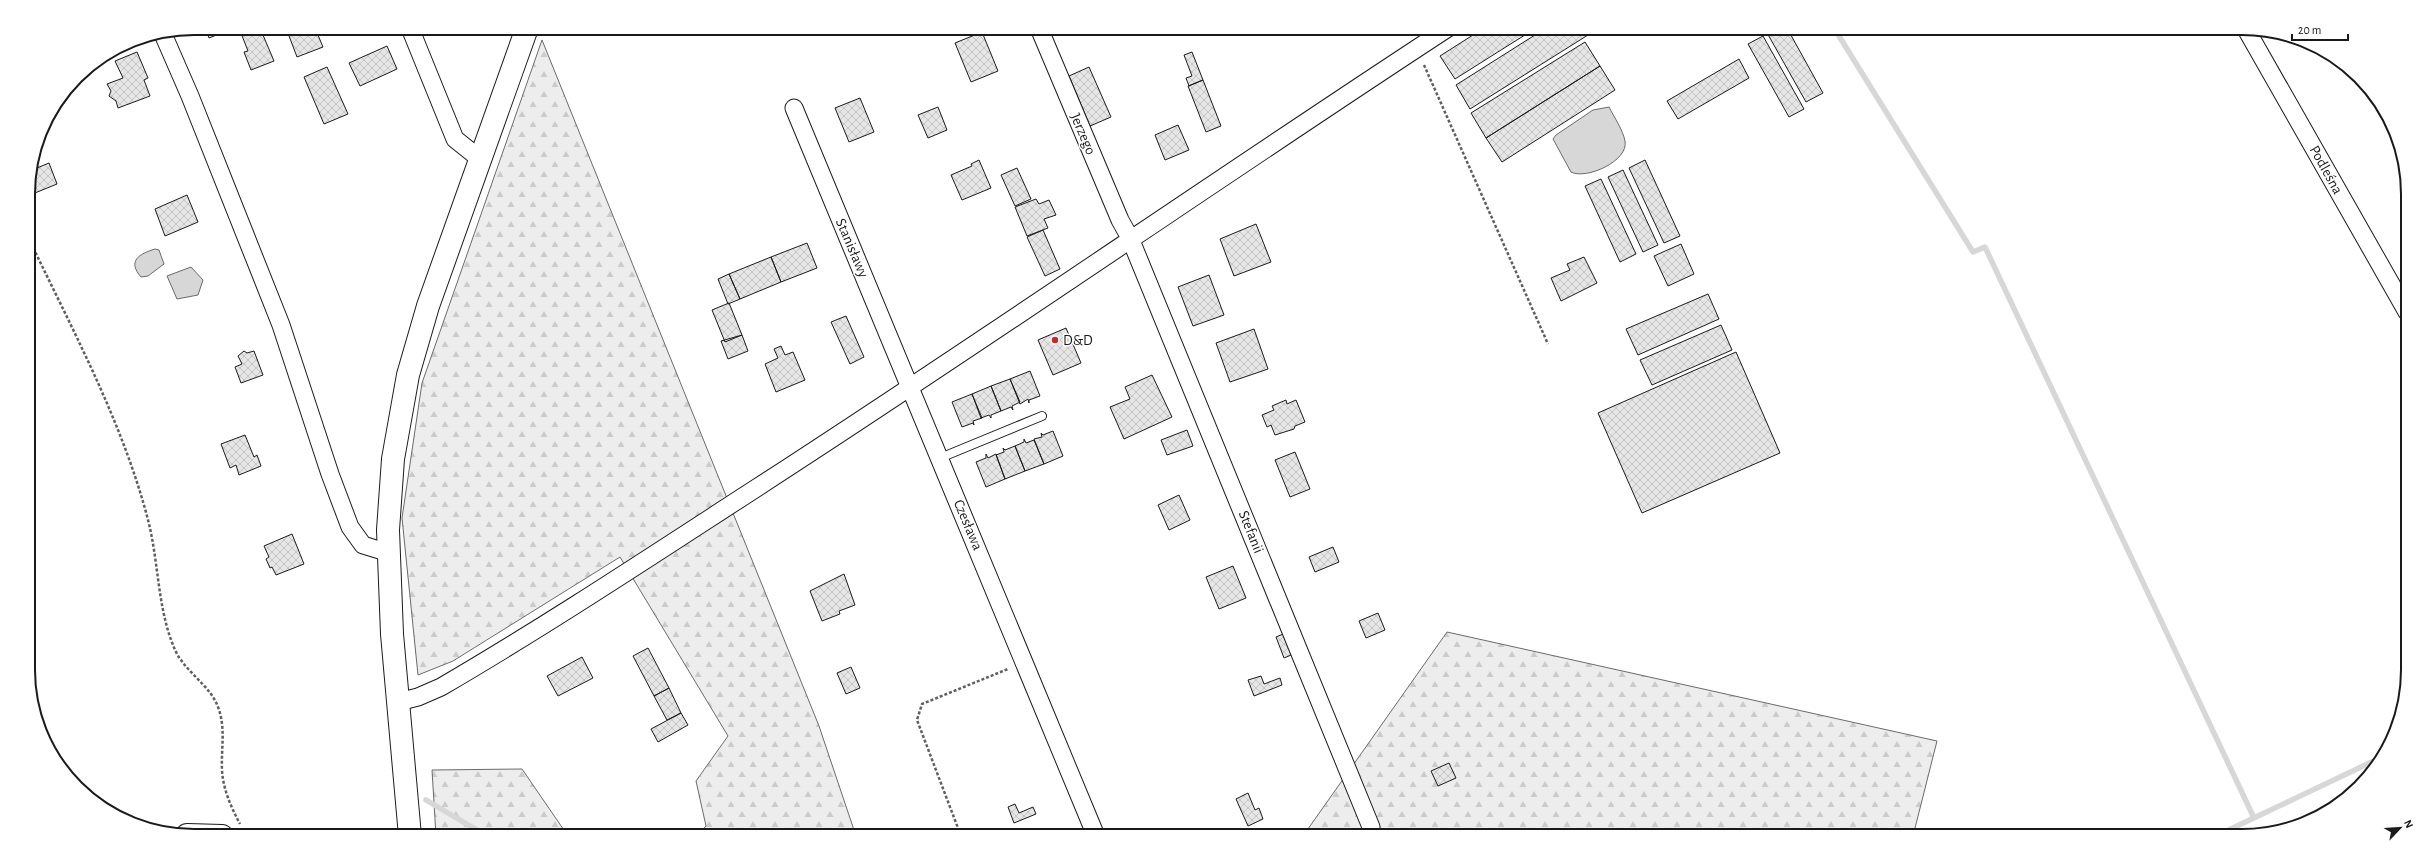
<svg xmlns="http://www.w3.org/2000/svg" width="2436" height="864" font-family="'Alegreya Sans',sans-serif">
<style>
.forest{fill:url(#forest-firs);stroke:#6a6a6a}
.water{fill:#d7d7d7;stroke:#6a6a6a}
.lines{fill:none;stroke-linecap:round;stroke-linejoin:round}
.stream{stroke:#d7d7d7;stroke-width:5.5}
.building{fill:url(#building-cross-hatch);stroke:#1a1a1a}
.lane-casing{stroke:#1a1a1a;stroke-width:10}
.street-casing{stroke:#1a1a1a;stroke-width:19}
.secondary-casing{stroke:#1a1a1a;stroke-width:24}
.primary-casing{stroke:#1a1a1a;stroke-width:24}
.path{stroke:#5f5f5f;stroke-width:2.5;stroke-dasharray:3 2;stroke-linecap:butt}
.lane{stroke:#fff;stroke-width:8}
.street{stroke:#fff;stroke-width:17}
.secondary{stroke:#fff;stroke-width:22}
.primary{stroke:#fff;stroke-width:22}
.poi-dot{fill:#c62828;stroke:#fff;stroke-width:1.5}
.labels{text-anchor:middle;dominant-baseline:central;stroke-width:3;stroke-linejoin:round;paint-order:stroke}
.street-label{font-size:15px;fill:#1a1a1a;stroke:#fff}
.poi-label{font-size:15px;fill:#1a1a1a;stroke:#fff;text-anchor:start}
.rim{fill:none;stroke:#1a1a1a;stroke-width:2}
</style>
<defs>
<pattern id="forest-firs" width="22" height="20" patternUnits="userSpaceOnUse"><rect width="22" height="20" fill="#ededed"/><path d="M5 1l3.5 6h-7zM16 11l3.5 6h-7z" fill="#cbcbcb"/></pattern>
<pattern id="building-cross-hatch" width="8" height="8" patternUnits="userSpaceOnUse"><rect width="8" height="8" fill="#e6e6e6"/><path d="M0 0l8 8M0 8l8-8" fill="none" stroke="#c5c5c5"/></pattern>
</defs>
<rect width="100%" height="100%" fill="#fff"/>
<path class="forest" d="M542,40L819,726L856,836H697L706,826L696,781L728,736L620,557L453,661L418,675L402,518L422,383Z
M1447,632L1937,741L1913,836H1303Z
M522,769L568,836H436L432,770Z"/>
<path class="water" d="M1609,107C1614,117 1623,130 1625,141C1629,161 1586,180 1571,172L1553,139L1556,135L1593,110Z
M155,249L159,250L164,264L148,276L141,277C127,261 139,254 155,249Z
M191,267L203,280L198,295L177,299L167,276Z"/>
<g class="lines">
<path class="stream" d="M1834,28L1973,252L1985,247L2254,818
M426,800L487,836
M2216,836L2382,757"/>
</g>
<path class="building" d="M205,28H234L209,38Z
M239,28H260L274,61L251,70L244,52L248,51Z
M286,28H315L323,47L297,57Z
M1484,28H1536L1455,79L1440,56Z
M1546,28H1584L1588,35L1470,109L1456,85Z
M1772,28H1787L1823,93L1806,102L1766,31Z
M982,32L998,71L971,82L955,43Z
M1763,36L1804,109L1789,117L1748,44Z
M1585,42L1600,66L1486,138L1471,113Z
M387,46L397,69L360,86L349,63Z
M137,52L148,78L144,80L150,96L118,108L116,101L109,96L111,91L107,84L123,78L115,61Z
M1192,52L1203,80L1189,86L1186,78L1192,76L1184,55Z
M1739,59L1749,78L1678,119L1667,101Z
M1600,66L1615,90L1502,162L1486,138Z
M327,67L348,114L324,124L304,77Z
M1089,67L1111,117L1090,126L1069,76Z
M1203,80L1221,126L1206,132L1188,86Z
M860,98L874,132L849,142L835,108Z
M938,107L947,130L928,138L918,115Z
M1178,125L1189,150L1165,160L1155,135Z
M979,160L991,188L962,200L951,175L972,166L971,164Z
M1645,160L1680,236L1664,243L1629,168Z
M49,163L57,184L30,195L28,183L32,170Z
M1017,168L1031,199L1015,206L1001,175Z
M1623,170L1658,245L1643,252L1608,177Z
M1601,179L1636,254L1620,262L1585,186Z
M187,195L198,222L165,236L155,209Z
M1036,199L1039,204L1049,200L1056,215L1044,219L1048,228L1027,236L1015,207Z
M1256,224L1271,262L1234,276L1220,239Z
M1043,230L1060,269L1045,276L1027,237Z
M807,243L817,268L781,282L771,257Z
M1681,244L1694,274L1668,286L1654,256Z
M771,257L781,282L740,299L729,274Z
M1584,257L1597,283L1561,301L1551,278L1570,270L1567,264Z
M729,274L740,299L728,304L718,279Z
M1209,275L1224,315L1193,326L1178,287Z
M1708,294L1719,319L1638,355L1626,329Z
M729,303L742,335L725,342L712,310Z
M846,316L864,357L850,364L831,322Z
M1721,325L1732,350L1652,385L1640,360Z
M1066,328L1081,363L1053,375L1038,340Z
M1254,329L1268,369L1230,382L1216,343Z
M742,335L748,351L728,359L721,341Z
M781,346L785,355L793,352L805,380L776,392L765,364L778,358L774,349Z
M244,351L247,353L254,351L263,375L241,383L235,367L242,364L238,356Z
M1736,352L1780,453L1642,513L1598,413Z
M1030,371L1040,396L1029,400V403L1028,399L1020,404L1010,379Z
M1152,375L1172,417L1124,439L1110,407L1130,399L1125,387Z
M1010,379L1020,402L1012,406L1013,410L1011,407L1001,411L991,386Z
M991,386L1001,411L991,415V418L989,415L981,418L972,394Z
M972,394L982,418L973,421L974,425L973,423L962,427L952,402Z
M1286,400L1287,404L1296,400L1305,422L1295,426L1294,429L1275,435L1271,425L1267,427L1262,415L1274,410L1272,406Z
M1187,430L1193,446L1167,455L1161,440Z
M1053,431L1063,456L1044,464L1034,439L1042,437L1041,433L1043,435Z
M245,435L254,457L257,455L261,466L239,475L236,465L230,468L221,444Z
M1024,439L1026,443L1034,440L1044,464L1025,471L1015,446L1024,442Z
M1015,446L1025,471L1005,479L996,455L1004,452L1003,448L1005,450Z
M1295,452L1310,489L1290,497L1275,460Z
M986,454L988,458L996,454L1005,479L986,487L976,462L986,458Z
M1179,495L1190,520L1169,530L1158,505Z
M292,534L304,564L276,575L272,567L270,568L266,559L269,557L264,546Z
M1333,547L1339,562L1315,572L1309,557Z
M1233,566L1246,598L1219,609L1206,577Z
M844,574L855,605L839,611L840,614L822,621L810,591Z
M1378,613L1385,630L1366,638L1359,621Z
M1288,632L1296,653L1284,658L1276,637Z
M648,648L669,688L654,696L633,656Z
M582,657L593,678L558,696L547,676Z
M851,667L860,688L846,694L837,673Z
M1261,676L1264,684L1280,678L1282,685L1254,696L1248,680Z
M669,688L681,713L667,720L654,696Z
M681,713L688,725L658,742L651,729Z
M1449,763L1456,778L1438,786L1431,771Z
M1248,793L1255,810L1259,808L1263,819L1248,826L1236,799Z
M1015,804L1019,813L1033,807L1036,814L1014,823L1008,807Z"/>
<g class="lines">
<defs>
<path id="lane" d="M940,458L1042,416"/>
<path id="street" d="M410,28L455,139L480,159
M1039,28L1120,220L1130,238L1371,827
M2246,29L2407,312
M163,34L190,96L281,325L330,474L350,527L363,545L389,553
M794,108L1096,836
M398,702L418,697L441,687C549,624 653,555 758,487C990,337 1217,179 1448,28"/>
<path id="secondary" d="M187,835L222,836"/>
<path id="primary" d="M410,836L392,634L388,530L393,459L408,375L428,306L527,28"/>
</defs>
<use href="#lane" class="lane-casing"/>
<use href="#street" class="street-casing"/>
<use href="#secondary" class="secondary-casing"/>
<use href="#primary" class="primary-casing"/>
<path class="path" d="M1424,65L1548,344
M29,239C72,329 121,419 147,516C158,556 157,598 170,637C173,645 176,654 181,660C193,677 211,688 218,707C226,728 221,748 222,770C223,789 231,807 240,824
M243,830L246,836
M961,836L917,720L922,704L1008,669"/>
<use href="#lane" class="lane"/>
<use href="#street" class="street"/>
<use href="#secondary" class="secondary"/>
<use href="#primary" class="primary"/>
</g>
<circle class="poi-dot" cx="1055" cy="340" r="4"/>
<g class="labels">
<g class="street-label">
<text transform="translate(1083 134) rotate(67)">Jerzego</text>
<text transform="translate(2326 170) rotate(61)">Podleśna</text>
<text transform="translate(852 248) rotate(67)">Stanisławy</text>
<text transform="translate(968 525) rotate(67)">Czesława</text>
<text transform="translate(1251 532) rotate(68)">Stefanii</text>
</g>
<g class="poi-label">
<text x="1063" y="340">D&amp;D</text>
</g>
</g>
<path d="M0 0H2436V864H0ZM194 35H2242A159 159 0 0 1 2401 194V670A159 159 0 0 1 2242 829H194A159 159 0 0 1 35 670V194A159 159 0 0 1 194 35Z" fill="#fff" fill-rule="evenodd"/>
<path class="rim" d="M194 35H2242A159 159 0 0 1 2401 194V670A159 159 0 0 1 2242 829H194A159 159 0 0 1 35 670V194A159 159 0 0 1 194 35Z"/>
<g transform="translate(2400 828) rotate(65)" stroke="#ffffff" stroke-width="3" paint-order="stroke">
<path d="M0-3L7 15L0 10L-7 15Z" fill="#1a1a1a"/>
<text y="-6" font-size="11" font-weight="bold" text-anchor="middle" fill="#1a1a1a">N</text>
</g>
<path d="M2292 34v6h56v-6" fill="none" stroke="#1a1a1a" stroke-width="2"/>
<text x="2298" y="34" font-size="12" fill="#1a1a1a" stroke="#ffffff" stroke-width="3" paint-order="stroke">20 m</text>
</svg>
